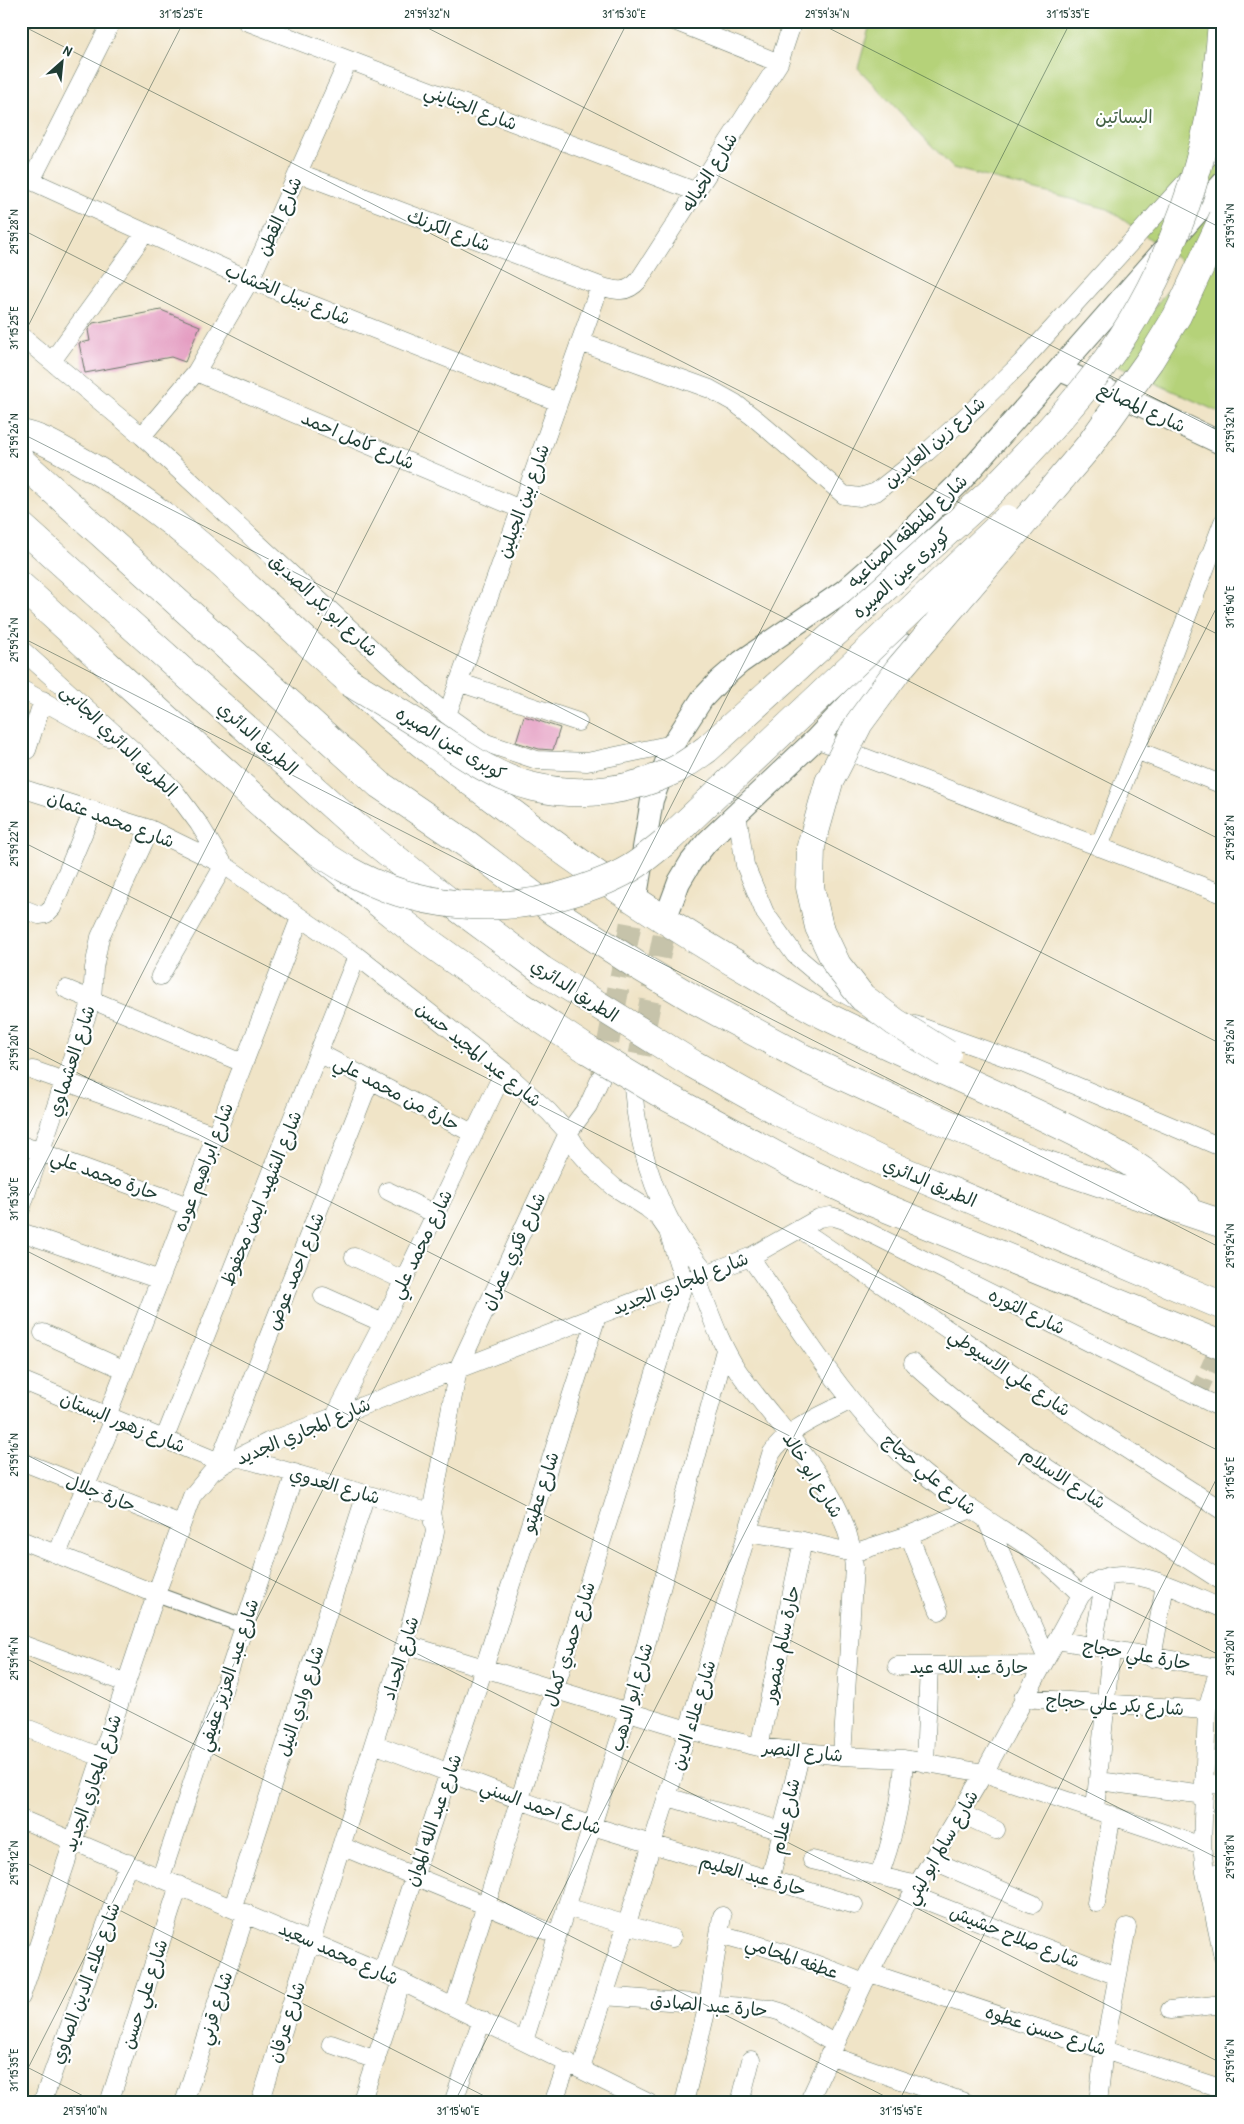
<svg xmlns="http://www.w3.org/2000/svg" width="1244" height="2124" font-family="'Patrick Hand','Playpen Sans Arabic',sans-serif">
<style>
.green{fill:#b5d279;stroke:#6a8856}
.building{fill:#e49cc1}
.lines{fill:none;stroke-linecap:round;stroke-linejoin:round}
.minor-tunnel{stroke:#c6c3aa;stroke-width:18;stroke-dasharray:18 9;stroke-linecap:butt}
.tertiary-tunnel{stroke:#c6c3aa;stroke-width:22;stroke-dasharray:22 11;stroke-linecap:butt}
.pedestrian-casing{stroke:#687767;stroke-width:16}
.minor-casing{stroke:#687767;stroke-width:19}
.tertiary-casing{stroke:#687767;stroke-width:24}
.motorway-casing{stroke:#687767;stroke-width:29}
.pedestrian{stroke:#fff;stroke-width:14}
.minor{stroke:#fff;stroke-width:18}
.tertiary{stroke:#fff;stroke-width:22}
.motorway{stroke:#fff;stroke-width:28}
.motorway-bridge-casing{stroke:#687767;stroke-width:29;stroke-linecap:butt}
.motorway-bridge{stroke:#fff;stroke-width:28}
.ticks{fill:none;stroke:#1f3d34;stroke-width:1;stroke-opacity:0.45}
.labels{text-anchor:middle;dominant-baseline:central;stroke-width:4.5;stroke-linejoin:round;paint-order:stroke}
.street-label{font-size:18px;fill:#1f3d34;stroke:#fff}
.park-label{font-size:18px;fill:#446245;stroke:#fff}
.neatline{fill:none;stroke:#1f3d34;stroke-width:2}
.ticks-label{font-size:12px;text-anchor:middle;fill:#1f3d34}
</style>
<rect width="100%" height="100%" fill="#fff"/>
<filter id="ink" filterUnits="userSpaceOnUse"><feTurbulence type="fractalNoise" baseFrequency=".02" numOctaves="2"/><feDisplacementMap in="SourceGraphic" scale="10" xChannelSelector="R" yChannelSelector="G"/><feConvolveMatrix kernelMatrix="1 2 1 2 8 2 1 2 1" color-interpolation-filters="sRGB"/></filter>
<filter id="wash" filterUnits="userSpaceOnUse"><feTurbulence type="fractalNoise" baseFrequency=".0096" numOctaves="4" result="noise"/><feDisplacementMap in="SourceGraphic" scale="20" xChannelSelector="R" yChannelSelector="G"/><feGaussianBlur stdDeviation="1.12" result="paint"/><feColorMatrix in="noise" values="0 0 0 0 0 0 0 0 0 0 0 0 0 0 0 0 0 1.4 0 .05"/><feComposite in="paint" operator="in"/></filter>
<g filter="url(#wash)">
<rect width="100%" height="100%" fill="#f0e4c7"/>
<path class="green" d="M871,21H1223V414L1109,362L1188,266L1108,209L953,168L858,68Z"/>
<g id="blocks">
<path class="building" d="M161,310L200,326L185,362L171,357L85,373L79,343L90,341L88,330L93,323Z
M524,716L560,728L553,750L539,749L516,742Z"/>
</g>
</g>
<g filter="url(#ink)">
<use href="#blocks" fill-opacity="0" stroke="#687767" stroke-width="1"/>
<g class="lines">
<path class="minor-tunnel" d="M1197,1395L1223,1338"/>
<path class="tertiary-tunnel" d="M602,1075L637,890
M633,1087L669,909"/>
<defs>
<path id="pedestrian" d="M156,1594L244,1626"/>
<path id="minor" d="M246,21L697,192
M674,21L779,63
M299,173L600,286C616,291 627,294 639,280L779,63L793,21
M21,176L250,280L558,402
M31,181L112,21
M21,336L142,436L385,661L447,715L486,743L537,760L587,762L673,744
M580,342L710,389L735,403L757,420L844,495L860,497L876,492L927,452L975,408L1021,363L1223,141
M52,361L145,233
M196,372L520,509
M142,436L196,372L250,280L348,61
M21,649L137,754L173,789L199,824L224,865L160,976
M458,682L578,722
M21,689L108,737
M447,715L600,286
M816,739L1223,894
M27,750L43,700
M1136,750L1223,785
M21,788L150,829L224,865L357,956L504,1071L549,1112L568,1133L580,1153L596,1171L614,1187L647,1208L659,1218L668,1231L684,1282L454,2006
M737,814L745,865L765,913L795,955L835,989L861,1003
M1099,847L1223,522
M21,908L39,915L46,914L52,908L93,810
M66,989L243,1063
M915,1025L1022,1063L1223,1148
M319,1053L474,1134
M33,1070L215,1135
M633,1087C637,1140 651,1190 679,1236C686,1248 697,1260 706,1272
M21,1145L188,1206
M388,1191L435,1214
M21,1209L92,1000L94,968L100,937L150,829
M800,1229L1078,1418L1223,1511
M21,1232L160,1280
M354,1257L403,1280
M750,1257C799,1326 844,1404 908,1460C943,1492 982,1516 1021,1542C1043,1558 1062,1576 1081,1595
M696,1277C709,1309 719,1343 738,1371C780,1432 848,1488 854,1567L842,1756
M323,1296L383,1323
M43,1333L125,1370
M913,1363C1006,1449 1117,1513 1223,1582
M21,1380L224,1464
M107,1416L300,918
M335,1416L383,1323L504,1071
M164,1440L357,956
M238,1457L431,1513
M21,1461L181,1524
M219,1462L370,1080
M987,1521L1046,1657
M748,1532L803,1541L853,1553L909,1535L971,1509
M909,1535L939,1611
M21,1540L156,1594
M57,1554L114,1419
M1056,1640L1219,1668
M21,1644L126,1683
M405,1644L688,1730L759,1747L842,1756L904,1759L984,1773L1202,1846
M1093,1647L1105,1578
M1152,1658L1165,1585
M1223,1662L1219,1668L1207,1710L1202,1846L1205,1872L1223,1957
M897,1666L1042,1665
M1023,1698L1207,1710
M21,1726L101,1757
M374,1744L520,1800L592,1826L854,1905
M759,1747L803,1541
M925,1763L929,1666
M1099,1781L1204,1795
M1204,1782L1223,1786
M668,1797L782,1831
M1095,1809L1111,1650
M960,1813L996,1830
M21,1819L382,1972L649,2103
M341,1846L557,1935
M812,1860L917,1885
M932,1860L1033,1904
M1205,1872L1223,1875
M879,1876C894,1837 902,1800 904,1759
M161,1877L295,1473
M770,1880L801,1752
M912,1895L1117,1976
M1096,1903L1112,1815
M233,1907L366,1494
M566,1907L672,1938
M719,1934C769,1947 816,1963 864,1983
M382,1972L484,1668L597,1316
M870,1973L1223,2089
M604,1996L771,2009L781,2012L835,2044
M21,1997L156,1594L192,1496L212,1472L224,1464L268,1442L750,1257L819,1218L831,1216L844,1220L1223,1409
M1170,2010L1223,2004
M524,2041L628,1712L725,1350
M331,2044L376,2060
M829,2055L967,2103
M581,2069L688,1730L771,1454C788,1427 824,1415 851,1400
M42,2103L128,1863
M109,2103L179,1885
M184,2103L246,1913
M260,2103L405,1644L433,1541L435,1531L431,1513L458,1369L568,1133L588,1106L602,1075
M361,2103L402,1981
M453,2103L482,2020
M553,2103L568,2062
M684,2103L708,2004L722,1916
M740,2103L751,2060
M808,2103L864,1983L917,1885L984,1773L1081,1595C1086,1590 1092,1583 1098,1580C1132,1562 1191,1596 1223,1609
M1098,2103L1104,2049L1127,1927"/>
<path id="tertiary" d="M1060,370L1132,401L1223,444
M637,890L652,800L673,744L702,699L720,680L741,662L844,591L892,549L958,484L1223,183
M669,909L679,882L691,862L707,842L816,739L904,645"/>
<path id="motorway" d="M21,434C41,437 61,450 79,460C180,516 260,600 346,678C394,723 446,764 499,803C581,866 667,924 757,976C781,990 805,1006 830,1018C891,1048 954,1075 1016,1104C1076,1132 1137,1159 1185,1205
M21,461L380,785L468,845L555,912L635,964L697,1001L803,1058L918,1111L1033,1160L1223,1224
M21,526L355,826L446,899L542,970L693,1064L777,1111L892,1166L1223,1306
M21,586C145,698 265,813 396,917C457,965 523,1007 588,1050"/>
</defs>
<use href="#pedestrian" class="pedestrian-casing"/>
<use href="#minor" class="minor-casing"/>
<use href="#tertiary" class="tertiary-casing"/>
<use href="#motorway" class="motorway-casing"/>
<use href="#pedestrian" class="pedestrian"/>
<use href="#minor" class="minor"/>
<use href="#tertiary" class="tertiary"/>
<use href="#motorway" class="motorway"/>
<defs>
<path id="motorway-bridge" d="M349,682C374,697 399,712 424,728C458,751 494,778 534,787C582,798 632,791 675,770C687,764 697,756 707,749L991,492C1025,457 1059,421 1090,382C1171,280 1214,151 1222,21
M310,846C322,854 334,862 346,869C413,908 500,916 574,892C595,885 618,877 637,864C648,856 659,847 670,838L1007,519
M588,1050L658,1092L801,1169L874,1203L1223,1346
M947,1054L895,1022L862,997L837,965L819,927L810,887L811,846L829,782L859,723L898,670L1089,446L1150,360L1177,316L1223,218"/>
</defs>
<use href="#motorway-bridge" class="motorway-bridge-casing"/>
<use href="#motorway-bridge" class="motorway-bridge"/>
</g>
</g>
<path class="ticks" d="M414,21L1223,433M815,21L1223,229M1215,21L1223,25M21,25L1223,637M21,229L1223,841M21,340L184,21M21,433L1223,1045M21,637L1223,1249M21,841L1223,1453M21,1044L1223,1657M21,1211L628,21M21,1248L1223,1861M21,1452L1223,2064M21,1656L898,2103M21,1860L498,2103M21,2064L97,2103M21,2082L1071,21M454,2103L1223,595M898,2103L1223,1466"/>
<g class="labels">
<g class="street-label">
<text transform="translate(471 107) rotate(21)">شارع الجنايني</text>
<text transform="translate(709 172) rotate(-58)">شارع الخياله</text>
<text transform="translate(279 216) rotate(-66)">شارع القطن</text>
<text transform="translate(449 230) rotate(21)">شارع الكرنك</text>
<text transform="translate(288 294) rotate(22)">شارع نبيل الخشاب</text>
<text transform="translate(1142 407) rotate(25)">شارع المصانع</text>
<text transform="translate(358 440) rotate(23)">شارع كامل احمد</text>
<text transform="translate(934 442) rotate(-41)">شارع زين العابدين</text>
<text transform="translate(523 501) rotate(-70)">شارع بين الجبلين</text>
<text transform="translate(907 531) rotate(-43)">شارع المنطقه الصناعيه</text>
<text transform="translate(901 573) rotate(-42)">كوبرى عين الصيره</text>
<text transform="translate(324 605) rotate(43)">شارع ابو بكر الصديق</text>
<text transform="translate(258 738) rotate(42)">الطريق الدائري</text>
<text transform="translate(119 740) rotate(44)">الطريق الدائري الجانبى</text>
<text transform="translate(451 743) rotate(31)">كوبرى عين الصيره</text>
<text transform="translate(111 819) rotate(20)">شارع محمد عثمان</text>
<text transform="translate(575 990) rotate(33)">الطريق الدائري</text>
<text transform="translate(479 1054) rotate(39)">شارع عبد المجيد حسن</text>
<text transform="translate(71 1061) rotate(-72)">شارع العشماوي</text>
<text transform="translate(397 1093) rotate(28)">حارة من محمد علي</text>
<text transform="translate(203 1167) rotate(-69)">شارع ابراهيم عوده</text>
<text transform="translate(105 1175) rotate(20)">حارة محمد علي</text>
<text transform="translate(930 1182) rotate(23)">الطريق الدائري</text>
<text transform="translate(261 1198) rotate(-68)">شارع الشهيد ايمن محفوظ</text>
<text transform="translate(421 1244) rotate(-64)">شارع محمد علي</text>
<text transform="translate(513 1251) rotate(-65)">شارع فكري عمران</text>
<text transform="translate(295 1271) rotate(-68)">شارع احمد عوض</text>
<text transform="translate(680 1283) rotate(-21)">شارع المجاري الجديد</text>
<text transform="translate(1027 1311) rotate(26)">شارع الثوره</text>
<text transform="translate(1010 1372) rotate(34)">شارع علي الاسيوطي</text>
<text transform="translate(123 1422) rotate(22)">شارع زهور البستان</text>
<text transform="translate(303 1431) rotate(-23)">شارع المجاري الجديد</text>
<text transform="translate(930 1474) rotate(40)">شارع علي حجاج</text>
<text transform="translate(813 1475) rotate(58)">شارع ابو خالد</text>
<text transform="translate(1064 1478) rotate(33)">شارع الاسلام</text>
<text transform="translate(335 1485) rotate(16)">شارع العدوي</text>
<text transform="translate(540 1492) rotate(-72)">شارع عطيتو</text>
<text transform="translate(101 1493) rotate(21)">حارة جلال</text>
<text transform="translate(569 1644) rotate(-72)">شارع حمدي كمال</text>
<text transform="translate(781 1644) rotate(-78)">حارة سالم منصور</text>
<text transform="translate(1137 1654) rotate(10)">حارة علي حجاج</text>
<text transform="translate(400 1658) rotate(-73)">شارع الحداد</text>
<text x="969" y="1666">حارة عبد الله عيد</text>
<text transform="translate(228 1675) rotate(-72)">شارع عبد العزيز عفيفي</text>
<text transform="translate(631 1697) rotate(-74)">شارع ابو الدهب</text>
<text transform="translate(300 1701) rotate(-72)">شارع وادي النيل</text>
<text transform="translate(1115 1704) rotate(4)">شارع بكر علي حجاج</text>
<text transform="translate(693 1715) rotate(-73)">شارع علاء الدين</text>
<text transform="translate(803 1751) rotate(6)">شارع النصر</text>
<text transform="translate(92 1783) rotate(-71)">شارع المجاري الجديد</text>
<text transform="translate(541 1807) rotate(20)">شارع احمد السني</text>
<text transform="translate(785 1816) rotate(-77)">شارع علام</text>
<text transform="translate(433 1820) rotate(-71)">شارع عبد الله الموان</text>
<text transform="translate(941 1847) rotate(-60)">شارع سالم ابو ليثي</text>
<text transform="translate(753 1875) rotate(16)">حارة عبد العليم</text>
<text transform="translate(1015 1936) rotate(22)">شارع صلاح حشيش</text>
<text transform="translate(339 1953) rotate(24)">شارع محمد سعيد</text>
<text transform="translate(792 1957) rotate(19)">عطفه المحامي</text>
<text transform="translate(85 1983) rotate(-70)">شارع علاء الدين الصاوي</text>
<text transform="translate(144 1994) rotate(-72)">شارع علي حسن</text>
<text transform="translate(709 2005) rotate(5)">حارة عبد الصادق</text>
<text transform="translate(215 2008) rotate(-72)">شارع قرني</text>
<text transform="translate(286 2022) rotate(-72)">شارع عرفان</text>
<text transform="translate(1046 2030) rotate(18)">شارع حسن عطوه</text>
</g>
<g class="park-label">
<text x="1124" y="116">البساتين</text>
</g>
</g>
<rect width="1244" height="2124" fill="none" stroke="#fff" stroke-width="55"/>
<g transform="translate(62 62) rotate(27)" stroke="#ffffff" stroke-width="4" paint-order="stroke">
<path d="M0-4L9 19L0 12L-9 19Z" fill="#1f3d34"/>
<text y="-8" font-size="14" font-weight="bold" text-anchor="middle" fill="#1f3d34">N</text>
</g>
<rect x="28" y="28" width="1188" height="2068" class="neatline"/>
<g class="ticks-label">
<text x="181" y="18">31°15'25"E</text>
<text x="427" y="18">29°59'32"N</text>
<text x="624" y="18">31°15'30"E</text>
<text x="827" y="18">29°59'34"N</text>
<text x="1068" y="18">31°15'35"E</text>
<text transform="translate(1230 226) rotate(-90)" y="4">29°59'34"N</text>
<text transform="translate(14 232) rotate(-90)" y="4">29°59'28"N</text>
<text transform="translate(14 328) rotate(-90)" y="4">31°15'25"E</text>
<text transform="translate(1230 430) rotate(-90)" y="4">29°59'32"N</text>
<text transform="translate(14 436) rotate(-90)" y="4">29°59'26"N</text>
<text transform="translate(1230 607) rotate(-90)" y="4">31°15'40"E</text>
<text transform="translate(14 640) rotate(-90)" y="4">29°59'24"N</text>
<text transform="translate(1230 838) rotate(-90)" y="4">29°59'28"N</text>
<text transform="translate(14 844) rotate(-90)" y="4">29°59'22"N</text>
<text transform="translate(1230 1042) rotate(-90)" y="4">29°59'26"N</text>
<text transform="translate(14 1048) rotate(-90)" y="4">29°59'20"N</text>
<text transform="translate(14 1199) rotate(-90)" y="4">31°15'30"E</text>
<text transform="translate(1230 1246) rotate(-90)" y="4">29°59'24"N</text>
<text transform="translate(14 1455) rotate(-90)" y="4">29°59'16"N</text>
<text transform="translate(1230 1478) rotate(-90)" y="4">31°15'45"E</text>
<text transform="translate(1230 1653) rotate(-90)" y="4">29°59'20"N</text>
<text transform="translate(14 1659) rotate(-90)" y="4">29°59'14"N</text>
<text transform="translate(1230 1857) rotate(-90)" y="4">29°59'18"N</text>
<text transform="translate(14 1863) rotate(-90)" y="4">29°59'12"N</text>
<text transform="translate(1230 2061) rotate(-90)" y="4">29°59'16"N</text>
<text transform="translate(14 2070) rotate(-90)" y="4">31°15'35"E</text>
<text x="85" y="2115">29°59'10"N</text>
<text x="458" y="2115">31°15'40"E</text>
<text x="901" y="2115">31°15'45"E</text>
</g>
</svg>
